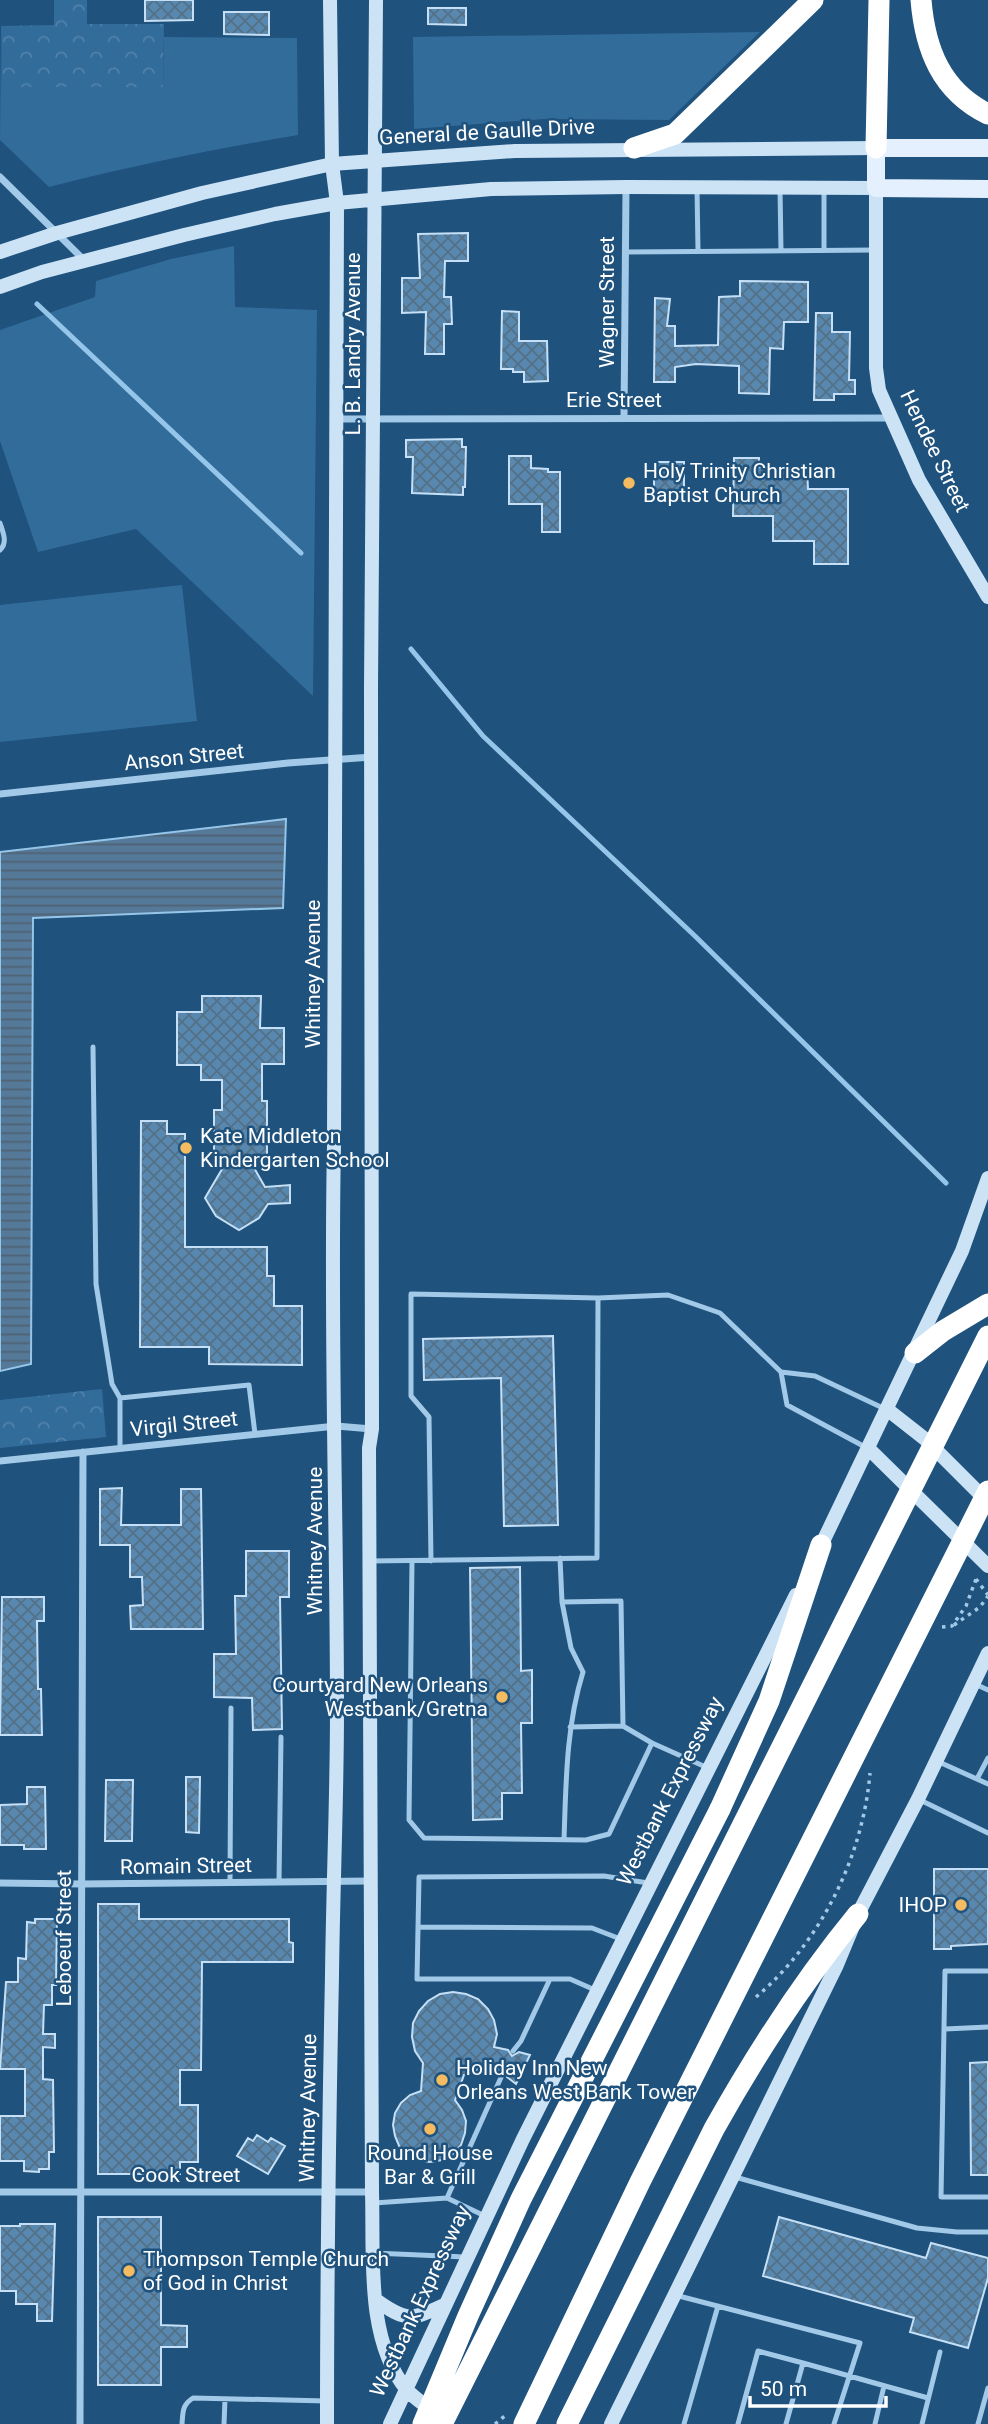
<svg xmlns="http://www.w3.org/2000/svg" width="988" height="2424" font-family="Roboto,sans-serif">
<style>
.green{fill:#326c9b}
.park{fill:url(#park-crowns)}
.water{fill:url(#water-rules);stroke:#95c5e9;stroke-width:2}
.lines{fill:none;stroke-linecap:round;stroke-linejoin:round}
.stream{stroke:#95c5e9;stroke-width:5}
.building{fill:url(#building-cross-hatch);stroke:#c5e0f6;stroke-width:2}
.path{stroke:#a2c9e7;stroke-width:3.5;stroke-dasharray:3.5 5;stroke-linecap:butt}
.lane{stroke:#a2c9e7;stroke-width:5}
.street{stroke:#a2c9e7;stroke-width:7}
.secondary{stroke:#cce3f6;stroke-width:14}
.primary{stroke:#e4f0fd;stroke-width:18}
.highway{stroke:#fff;stroke-width:21}
.highway-bridge{stroke:#fff;stroke-width:21}
.poi-dot{fill:#f5bb61;stroke:#1f527d;stroke-width:2.5}
.labels{text-anchor:middle;dominant-baseline:central;stroke-width:5;stroke-linejoin:round;paint-order:stroke}
.street-label{font-size:21px;fill:#fff;stroke:#1f527d}
.poi-label{font-size:21px;fill:#fff;stroke:#1f527d;text-anchor:start}
</style>
<defs>
<pattern id="park-crowns" width="20" height="18" patternUnits="userSpaceOnUse" patternTransform="scale(1.75)"><rect width="20" height="18" fill="#326c9b"/><path d="M2 6a3 3 0 1 1 6 0M12 15a3 3 0 1 1 6 0" fill="none" stroke="#5182aa"/></pattern>
<pattern id="water-rules" width="6" height="5" patternUnits="userSpaceOnUse" patternTransform="scale(1.75)"><rect width="6" height="5" fill="#547999"/><path d="M0 2.5h6" fill="none" stroke="#506272"/></pattern>
<pattern id="building-cross-hatch" width="8" height="8" patternUnits="userSpaceOnUse" patternTransform="scale(1.75)"><rect width="8" height="8" fill="#5888af"/><path d="M0 0l8 8M0 8l8-8" fill="none" stroke="#537087"/></pattern>
</defs>
<rect width="100%" height="100%" fill="#1f527d"/>
<path class="green" d="M1,26L2,87H163L164,37L297,38L298,135C214,149 131,166 49,187L0,140Z
M760,32L669,120L544,119L414,129L413,37Z
M234,246L235,307L317,310L313,696L136,529L38,552L0,441V330L95,297L96,281L171,259Z
M182,585L197,721L0,742V605Z"/>
<path class="park" d="M54,0H87V24H164L163,87H2L1,26L54,25Z
M102,1389L106,1437L0,1448V1400Z"/>
<path class="water" d="M286,819L283,908L33,918L31,1364L0,1371V852Z"/>
<g class="lines">
<path class="stream" d="M37,304L301,553
M411,649L483,736L696,937L946,1183"/>
</g>
<path class="building" d="M145,0H193V20L145,21Z
M428,8H466V25L428,24Z
M224,12H269V35L224,34Z
M468,233V261H445L444,297H451L452,324H444V354H425L426,312L402,313V278H420L418,234Z
M740,281L808,282V322H784L783,349L770,348L769,394L739,393V366L696,364L675,367V382H654L655,298L670,299L667,326H675V346L718,345L719,297L740,296Z
M502,311L519,312V341H547L548,381L524,382V372H513V369H501Z
M816,313H832V332H850L849,380H855V394H834V400H814Z
M462,439V447H466L465,487H463V495L412,493L413,457H406V440Z
M509,456H531V468L548,469V472H560V532H542V504H509Z
M734,458H759V467H807L808,489H848V564H814V541H773V516H733Z
M654,462H684V491H654Z
M202,996H261L260,1028H284V1064H262V1101H267V1159H249L265,1187L290,1185V1203L268,1204L259,1218L239,1230L216,1216L205,1198L228,1159H214V1110H222V1080H201V1065H177V1012H202Z
M141,1121H167V1134H185V1247H267V1276H274V1306H302V1365L209,1364V1347H140Z
M553,1336L558,1525L504,1526L501,1378L424,1380L423,1339Z
M122,1488L121,1525H181V1489H201L203,1629H131L130,1606L143,1605L142,1577H130V1545H100V1489Z
M246,1551H289V1597H280L282,1729L253,1730L252,1698L214,1697V1654H236L235,1596H246Z
M520,1567L521,1671L532,1670V1723H521L522,1793H502V1819L473,1820L470,1568Z
M2,1597H44V1621H37L38,1689H41L42,1735H0Z
M186,1777H200L199,1833L186,1832Z
M106,1780H133L132,1841H105Z
M27,1787H45L46,1849H24V1845H0V1805L27,1804Z
M934,1869H988V1944L951,1946V1949H934Z
M98,1904H139V1919H289V1942L293,1943V1962H202L201,2070H180V2105H198V2162H180V2174H98Z
M35,1919H57L56,1985H52V2005H44L43,2034H55V2048L43,2047V2079L53,2080L54,2152H49V2169H39V2172L24,2171V2161H0V2116H25V2069H0L6,1982H18V1958L26,1959L27,1922L35,1923Z
M453,1992L466,1994L478,1999L488,2009L494,2020L497,2034L494,2047L508,2050L512,2056L519,2052L530,2055L516,2084L507,2077V2069L499,2070L488,2060L477,2070L464,2075L455,2100L462,2110L466,2121L465,2133L461,2145L453,2154L442,2160L430,2162L418,2160L402,2153L395,2136L393,2125L395,2113L401,2103L410,2095L421,2091L423,2063L415,2051L412,2037L413,2023L419,2011L428,2001L440,1994Z
M988,2062V2175H971L970,2063Z
M257,2135L268,2142L271,2138L285,2146L268,2174L237,2156L248,2138L253,2141Z
M98,2217H161V2325L187,2326V2347H161V2385H98Z
M779,2217L926,2258L931,2243L988,2258V2278L968,2348L910,2332L914,2318L763,2276Z
M20,2224H55L52,2321H37V2304H16V2291H0V2226H20Z"/>
<g class="lines">
<path class="path" d="M976,1579L988,1595
M954,1625L980,1607L988,1596
M942,1627L952,1626L966,1606L976,1579
M756,1997C820,1943 863,1857 870,1773
M495,2424L507,2414"/>
<path class="lane" d="M697,188L698,251
M780,188L781,251
M824,190V250
M625,252L874,250
M0,523C3,532 8,543 0,550
M93,1047L96,1284L112,1384L120,1398
M598,1298L668,1295L720,1313L781,1372
M120,1448V1398L249,1385L255,1434
M867,1448L787,1405L781,1372L815,1376L885,1409
M560,1558L562,1602L621,1601L623,1726L652,1743
M369,1561L597,1558L598,1298L411,1294V1396L429,1417L431,1561
M412,1561L409,1820L424,1838L586,1840L609,1834L652,1743L708,1768
M562,1602L571,1648L583,1672C566,1727 566,1783 564,1840
M975,1684L988,1690
M570,1727L623,1726
M939,1762L988,1784
M977,1779L988,1758
M918,1799L988,1833
M279,1882L281,1737
M230,1883L231,1708
M418,1927L592,1928L623,1940
M988,1971H945L941,2197H988
M595,1990L570,1979H417L419,1877L604,1876L648,1883
M945,2029L988,2027
M513,2051L521,2041L550,1979
M735,2177L917,2228L957,2232H988
M374,2203L447,2198
M485,2216L447,2198L503,2073
M374,2253L465,2257
M675,2295L860,2343L834,2424
M182,2424C183,2412 182,2405 193,2398L327,2401
M224,2424L225,2399
M684,2424L718,2306
M738,2424L758,2351L803,2363
M786,2424L803,2363L928,2398
M875,2424L884,2386
M922,2424L940,2352
M978,2424L988,2388"/>
<path class="street" d="M0,177L85,261
M624,418L626,188
M337,419L891,418
M0,794L288,763L372,757
M0,1461L336,1426L372,1429
M0,1883L81,1884L370,1881
M0,2192H372
M80,2424L83,1452"/>
<path class="secondary" d="M376,0L371,688L372,1429L369,1448L372,2192C374,2253 365,2340 407,2390C415,2399 427,2406 436,2414
M0,252L57,233L202,193L332,164L515,151L876,148
M0,287L42,272L184,235L275,214L337,203L491,189L626,187L876,188V368L879,390L919,480L988,597
M888,1410L925,1439L988,1502
M869,1449L988,1566
M818,1552L962,1251L988,1178
M376,2300C406,2322 412,2320 444,2305
M327,2424C327,2274 329,2124 332,1975C333,1887 337,1799 337,1711C337,1523 330,1335 334,1146L337,203L332,164L330,0
M390,2424L523,2139L796,1595
M611,2424L836,1967L858,1914L918,1799L988,1653"/>
<path class="primary" d="M988,148H876V188L988,189"/>
<path class="highway" d="M921,0C925,49 941,91 988,114
M634,148L675,134L813,0
M876,148L879,0
M915,1353L943,1331L988,1304
M720,1809L769,1701L821,1545
M567,2424L714,2129C756,2054 803,1981 858,1914"/>
<path class="highway-bridge" d="M423,2424L468,2316L521,2199L720,1809
M442,2424L988,1336
M524,2424L640,2182L988,1491"/>
</g>
<g class="poi-dot">
<circle cx="629" cy="483" r="7"/>
<circle cx="186" cy="1148" r="7"/>
<circle cx="502" cy="1697" r="7"/>
<circle cx="961" cy="1905" r="7"/>
<circle cx="442" cy="2080" r="7"/>
<circle cx="430" cy="2129" r="7"/>
<circle cx="129" cy="2271" r="7"/>
</g>
<g class="labels">
<g class="street-label">
<text transform="translate(487 132) rotate(-3)">General de Gaulle Drive</text>
<text transform="translate(607 302) rotate(-90)">Wagner Street</text>
<text transform="translate(353 344) rotate(-90)">L. B. Landry Avenue</text>
<text x="614" y="400">Erie Street</text>
<text transform="translate(935 451) rotate(64)">Hendee Street</text>
<text transform="translate(184 757) rotate(-6)">Anson Street</text>
<text transform="translate(313 974) rotate(-90)">Whitney Avenue</text>
<text transform="translate(184 1424) rotate(-6)">Virgil Street</text>
<text transform="translate(315 1541) rotate(-90)">Whitney Avenue</text>
<text transform="translate(670 1791) rotate(-63)">Westbank Expressway</text>
<text transform="translate(186 1866) rotate(-1)">Romain Street</text>
<text transform="translate(64 1938) rotate(-90)">Leboeuf Street</text>
<text transform="translate(308 2108) rotate(-89)">Whitney Avenue</text>
<text x="186" y="2175">Cook Street</text>
<text transform="translate(420 2301) rotate(-65)">Westbank Expressway</text>
</g>
<g class="poi-label">
<text x="643" y="471">Holy Trinity Christian<tspan x="643" dy="24">Baptist Church</tspan></text>
<text x="200" y="1136">Kate Middleton<tspan x="200" dy="24">Kindergarten School</tspan></text>
<text x="488" y="1685" text-anchor="end">Courtyard New Orleans<tspan x="488" dy="24">Westbank/Gretna</tspan></text>
<text x="947" y="1905" text-anchor="end">IHOP</text>
<text x="456" y="2068">Holiday Inn New<tspan x="456" dy="24">Orleans West Bank Tower</tspan></text>
<text x="430" y="2153" text-anchor="middle">Round House<tspan x="430" dy="24">Bar &amp; Grill</tspan></text>
<text x="143" y="2259">Thompson Temple Church<tspan x="143" dy="24">of God in Christ</tspan></text>
</g>
</g>
<path d="M750 2396v10h136v-10" fill="none" stroke="#ffffff" stroke-width="3.5"/>
<text x="760" y="2396" font-size="21" fill="#ffffff" stroke="#1f527d" stroke-width="5" paint-order="stroke">50 m</text>
</svg>
